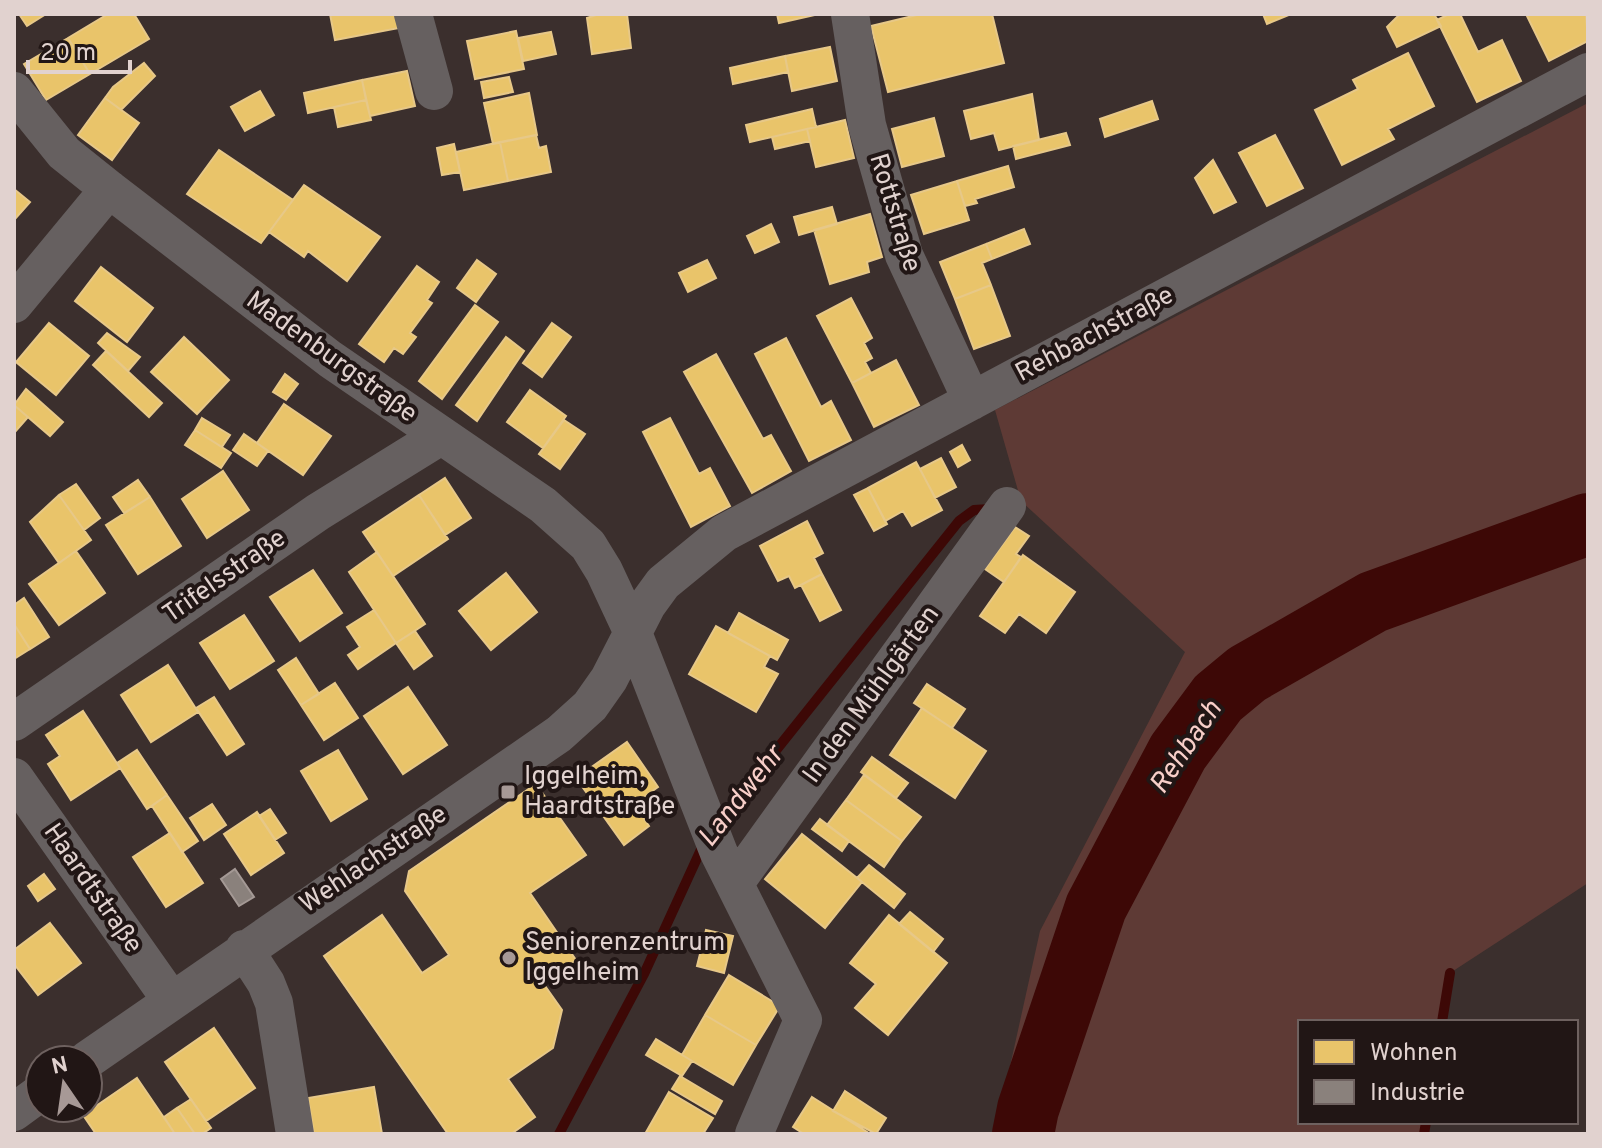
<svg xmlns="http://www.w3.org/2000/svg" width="1602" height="1148" font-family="Overpass,sans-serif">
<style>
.green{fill:#5e3a35}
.homes{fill:#e9c46a;stroke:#e7c888;stroke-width:2}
.industry{fill:#8a817c;stroke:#a49995;stroke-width:2}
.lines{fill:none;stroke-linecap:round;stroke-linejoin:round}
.stream{stroke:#3d0806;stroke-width:10}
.river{stroke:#3d0806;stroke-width:62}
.minor{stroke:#666060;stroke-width:38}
.poi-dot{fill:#a79996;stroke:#211615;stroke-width:3}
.labels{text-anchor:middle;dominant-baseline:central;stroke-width:8;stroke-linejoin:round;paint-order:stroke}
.street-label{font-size:26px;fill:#e1d2cf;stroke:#211615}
.poi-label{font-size:26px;fill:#e1d2cf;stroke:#211615;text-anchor:start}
.water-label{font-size:28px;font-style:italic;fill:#f8cfc9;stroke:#211615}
</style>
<rect width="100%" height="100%" fill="#3b2f2d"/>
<path class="green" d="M1588,103V883L1450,973L1442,1022H1300V1122H1424L1422,1134H995L1040,931L1185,652L1021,501L995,410Z"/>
<path class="homes" d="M19,14H46L27,26Z
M108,14H134L149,39L90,74L68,38Z
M330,14H397L399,28L335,40Z
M599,14H627L631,48L592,54L587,18Z
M777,14H819L779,23Z
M921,14H992L1004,63L888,92L871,26Z
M1263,14H1291L1267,24Z
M1400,14H1434L1441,26L1397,47L1387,27Z
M1449,14H1460L1478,52L1502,40L1521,81L1477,102L1437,20Z
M1526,14H1586L1588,41L1549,61Z
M516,31L524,69L475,79L467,41Z
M551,32L556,54L523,61L518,38Z
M68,38L90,74L46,100L24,64Z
M830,47L837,81L792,91L785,56Z
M1408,53L1434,106L1388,129L1394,139L1342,165L1315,110L1358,89L1353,80Z
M785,56L788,72L733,84L730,68Z
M144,63L155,76L121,110L105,98L113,87Z
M407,71L415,106L370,116L362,80Z
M509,77L513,92L484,98L481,82Z
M362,80L366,100L308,113L304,93Z
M260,91L274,115L245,131L231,107Z
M529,93L537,135L493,144L484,103Z
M1032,94L1039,140L999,150L994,133L971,139L964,111Z
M105,98L139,123L112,160L78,135Z
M366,100L371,120L338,127L334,107Z
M1152,101L1158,119L1105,137L1100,119Z
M812,109L816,127L750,142L746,125Z
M934,118L944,156L902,167L892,129Z
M845,120L854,158L816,167L807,129Z
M807,129L810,141L775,149L772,137Z
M1066,133L1070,145L1016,159L1013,146Z
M536,135L539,148L546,146L551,172L508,181L500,142Z
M1275,135L1303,188L1267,206L1239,153Z
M500,142L508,181L464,190L456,152Z
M454,144L460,172L442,175L437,148Z
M219,150L293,200L261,243L187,194Z
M1213,160L1236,202L1214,213L1195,178Z
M1008,166L1014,187L975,199L977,203L965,206L957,181Z
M957,181L969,220L924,234L911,195Z
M304,185L380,237L347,281L308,251L304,257L269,232Z
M14,189L30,202L14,220Z
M832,207L837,224L799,235L794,217Z
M870,214L882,257L867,262L869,272L830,284L814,230Z
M771,224L779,242L755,253L747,236Z
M1024,229L1030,244L992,259L986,244Z
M986,244L992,259L982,263L991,285L955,299L940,262Z
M477,260L496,274L476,302L457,288Z
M707,260L716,278L688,292L679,273Z
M417,266L439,282L427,300L432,303L410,333L416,337L403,354L394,348L384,362L359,344Z
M101,267L153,308L127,342L75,301Z
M991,285L1010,336L974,349L955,299Z
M851,298L872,338L864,343L872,358L865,362L871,373L852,383L817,316Z
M475,305L498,322L442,399L419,381Z
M49,323L89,356L56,395L16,362Z
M552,323L571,337L542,377L523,363Z
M107,333L140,357L128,371L98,343Z
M184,337L229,380L197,414L151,372Z
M506,337L524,351L477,421L456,405Z
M786,338L821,407L831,401L851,440L809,461L755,354Z
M106,351L162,403L149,417L93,365Z
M716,354L763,439L771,435L791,471L752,493L684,372Z
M896,360L919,405L874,427L852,383Z
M285,374L298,384L286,400L273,392Z
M26,389L63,422L50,436L14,405Z
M530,390L566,416L543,448L507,422Z
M284,404L331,436L303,475L257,443Z
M14,405L28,417L14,433Z
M202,418L230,435L222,447L195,430Z
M670,418L699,474L710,468L730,506L691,527L643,432Z
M564,420L585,434L560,469L539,454Z
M195,430L231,453L221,468L185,445Z
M244,434L268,451L257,466L233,450Z
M962,445L970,460L958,467L950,452Z
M941,458L956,487L935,498L920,469Z
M916,462L942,510L912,526L903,511L885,521L868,488Z
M223,471L249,510L207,538L182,499Z
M445,478L471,518L445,535L419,495Z
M138,480L150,497L124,513L113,497Z
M76,484L100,518L84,530L59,495Z
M868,488L887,524L874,531L854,495Z
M59,495L91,540L59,563L30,522Z
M419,495L448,539L393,576L363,532Z
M150,497L181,546L138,574L106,525Z
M807,521L823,553L814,558L822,574L795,588L789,576L778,581L760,546Z
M1015,527L1029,536L1016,554L1021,557L1004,582L985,569Z
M76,551L105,593L59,625L29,584Z
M377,552L425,624L396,643L349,572Z
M1023,555L1075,592L1046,633L1019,614L1005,633L980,616Z
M313,570L342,613L300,641L270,597Z
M506,573L537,612L491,650L459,611Z
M822,574L841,610L820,621L801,585Z
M24,598L49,637L30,649L14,624V605Z
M374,610L396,643L358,669L348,655L360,647L347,627Z
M739,613L788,640L777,660L728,633Z
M244,615L274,661L230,689L200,643Z
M14,624L30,649L14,659Z
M716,626L770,656L764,667L778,674L756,712L689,674Z
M415,631L432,656L414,669L396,643Z
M296,658L319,694L301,705L278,670Z
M168,665L198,712L151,742L121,695Z
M335,683L358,718L324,740L301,705Z
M927,684L965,709L952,728L914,703Z
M408,687L447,745L403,774L364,716Z
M214,697L244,744L227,755L196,708Z
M922,708L986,751L955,798L890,755Z
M83,711L120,768L71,800L48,764L60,756L46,735Z
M627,742L658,787L634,804L649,826L624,845L576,778Z
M137,750L167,795L147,809L117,763Z
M338,750L367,799L331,821L301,771Z
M872,757L908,783L896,798L861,772Z
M864,775L921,817L902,841L846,800Z
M536,784L586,855L530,893L576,960L543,983L562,1010L553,1048L508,1079L535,1117L511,1134H448L324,956L382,915L422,973L449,955L405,891L409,871Z
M167,795L198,841L182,852L152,806Z
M846,800L902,841L884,867L827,825Z
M212,804L226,825L204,840L190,818Z
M270,809L286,833L275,840L259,816Z
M257,812L284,853L251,875L224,834Z
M820,819L849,841L842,851L812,829Z
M170,833L203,883L166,907L133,857Z
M802,834L862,882L825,928L765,879Z
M869,865L905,894L894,908L857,878Z
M44,874L55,889L38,901L28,886Z
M910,912L943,939L933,952L899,924Z
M889,915L947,963L888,1035L855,1008L876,984L850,963Z
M50,923L81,963L38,995L14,964V950Z
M706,930L733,936L724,973L697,966Z
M729,975L780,1006L756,1045L705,1015Z
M705,1015L756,1045L733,1085L682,1055Z
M214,1028L255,1088L206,1121L165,1062Z
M656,1039L692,1061L682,1076L646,1055Z
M680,1076L722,1101L715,1114L672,1089Z
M137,1078L175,1134H96L83,1115Z
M374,1087L382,1134H314L308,1098Z
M845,1091L886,1118L876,1134L833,1111Z
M669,1092L713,1118L703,1134H645Z
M812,1097L867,1132L865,1134H804L793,1127Z
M191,1099L211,1128L202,1134H195L177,1108Z
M177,1108L195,1134H175L164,1117Z"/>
<path class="industry" d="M235,869L254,897L239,906L221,879Z"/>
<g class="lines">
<path class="stream" d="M718,823L959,521L974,510L990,509
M1442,1022L1450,973
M559,1134L644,974L704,843
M1424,1134L1426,1122"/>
<path class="river" d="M1023,1134L1028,1109L1096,907L1178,752L1218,698L1247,674L1373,602L1588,524"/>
<path class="minor" d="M413,14L434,91
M850,14L867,125L904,255L972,401
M14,91L64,153L109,189L330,359L543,505L588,545L604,571L633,633L719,853L803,1020L754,1134
M14,304L109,189
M14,722L318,512L439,437
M14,777L171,1000
M735,883L1007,506
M244,949L266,983L274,1003L295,1134
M87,1060L559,734L590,706L609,679L647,605L663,583L724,533L1588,72
M14,1112L40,1093"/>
</g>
<g class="poi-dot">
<rect x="500" y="784" width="16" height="16" rx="4"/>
<circle cx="509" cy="958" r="8"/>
</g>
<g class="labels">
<g class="street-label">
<text transform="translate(894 213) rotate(73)">Rottstraße</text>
<text transform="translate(1095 335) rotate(-28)">Rehbachstraße</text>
<text transform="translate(331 358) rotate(36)">Madenburgstraße</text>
<text transform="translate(225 577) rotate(-35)">Trifelsstraße</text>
<text transform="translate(872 695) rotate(-54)">In den Mühlgärten</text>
<text transform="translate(374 860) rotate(-34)">Wehlachstraße</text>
<text transform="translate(92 889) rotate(55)">Haardtstraße</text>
</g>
<g class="poi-label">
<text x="524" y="777">Iggelheim,<tspan x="524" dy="30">Haardtstraße</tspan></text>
<text x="525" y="943">Seniorenzentrum<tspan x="525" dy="30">Iggelheim</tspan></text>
</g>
<g class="water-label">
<text transform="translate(1187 748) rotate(-56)">Rehbach</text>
<text transform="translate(742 797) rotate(-52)">Landwehr</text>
</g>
</g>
<rect width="1602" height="1148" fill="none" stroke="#e1d2cf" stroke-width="32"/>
<rect x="1298" y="1020" width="280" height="104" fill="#211615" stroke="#6e615f" stroke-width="2"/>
<rect x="1314" y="1040" width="40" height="24" fill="#e9c46a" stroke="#6e615f" stroke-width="2"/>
<text x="1370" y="1060" font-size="24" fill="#e1d2cf">Wohnen</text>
<rect x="1314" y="1080" width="40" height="24" fill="#8a817c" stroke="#6e615f" stroke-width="2"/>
<text x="1370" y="1100" font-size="24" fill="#e1d2cf">Industrie</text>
<g transform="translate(64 1084) rotate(347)"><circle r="38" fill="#211615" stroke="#6e615f" stroke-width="2"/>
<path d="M0-6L14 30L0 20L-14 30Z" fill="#a79996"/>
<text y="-12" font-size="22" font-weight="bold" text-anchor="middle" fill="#e1d2cf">N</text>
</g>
<path d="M28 60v12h102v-12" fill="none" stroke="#e1d2cf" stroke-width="4"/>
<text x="40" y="60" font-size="24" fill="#e1d2cf" stroke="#211615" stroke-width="6" paint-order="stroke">20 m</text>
</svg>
